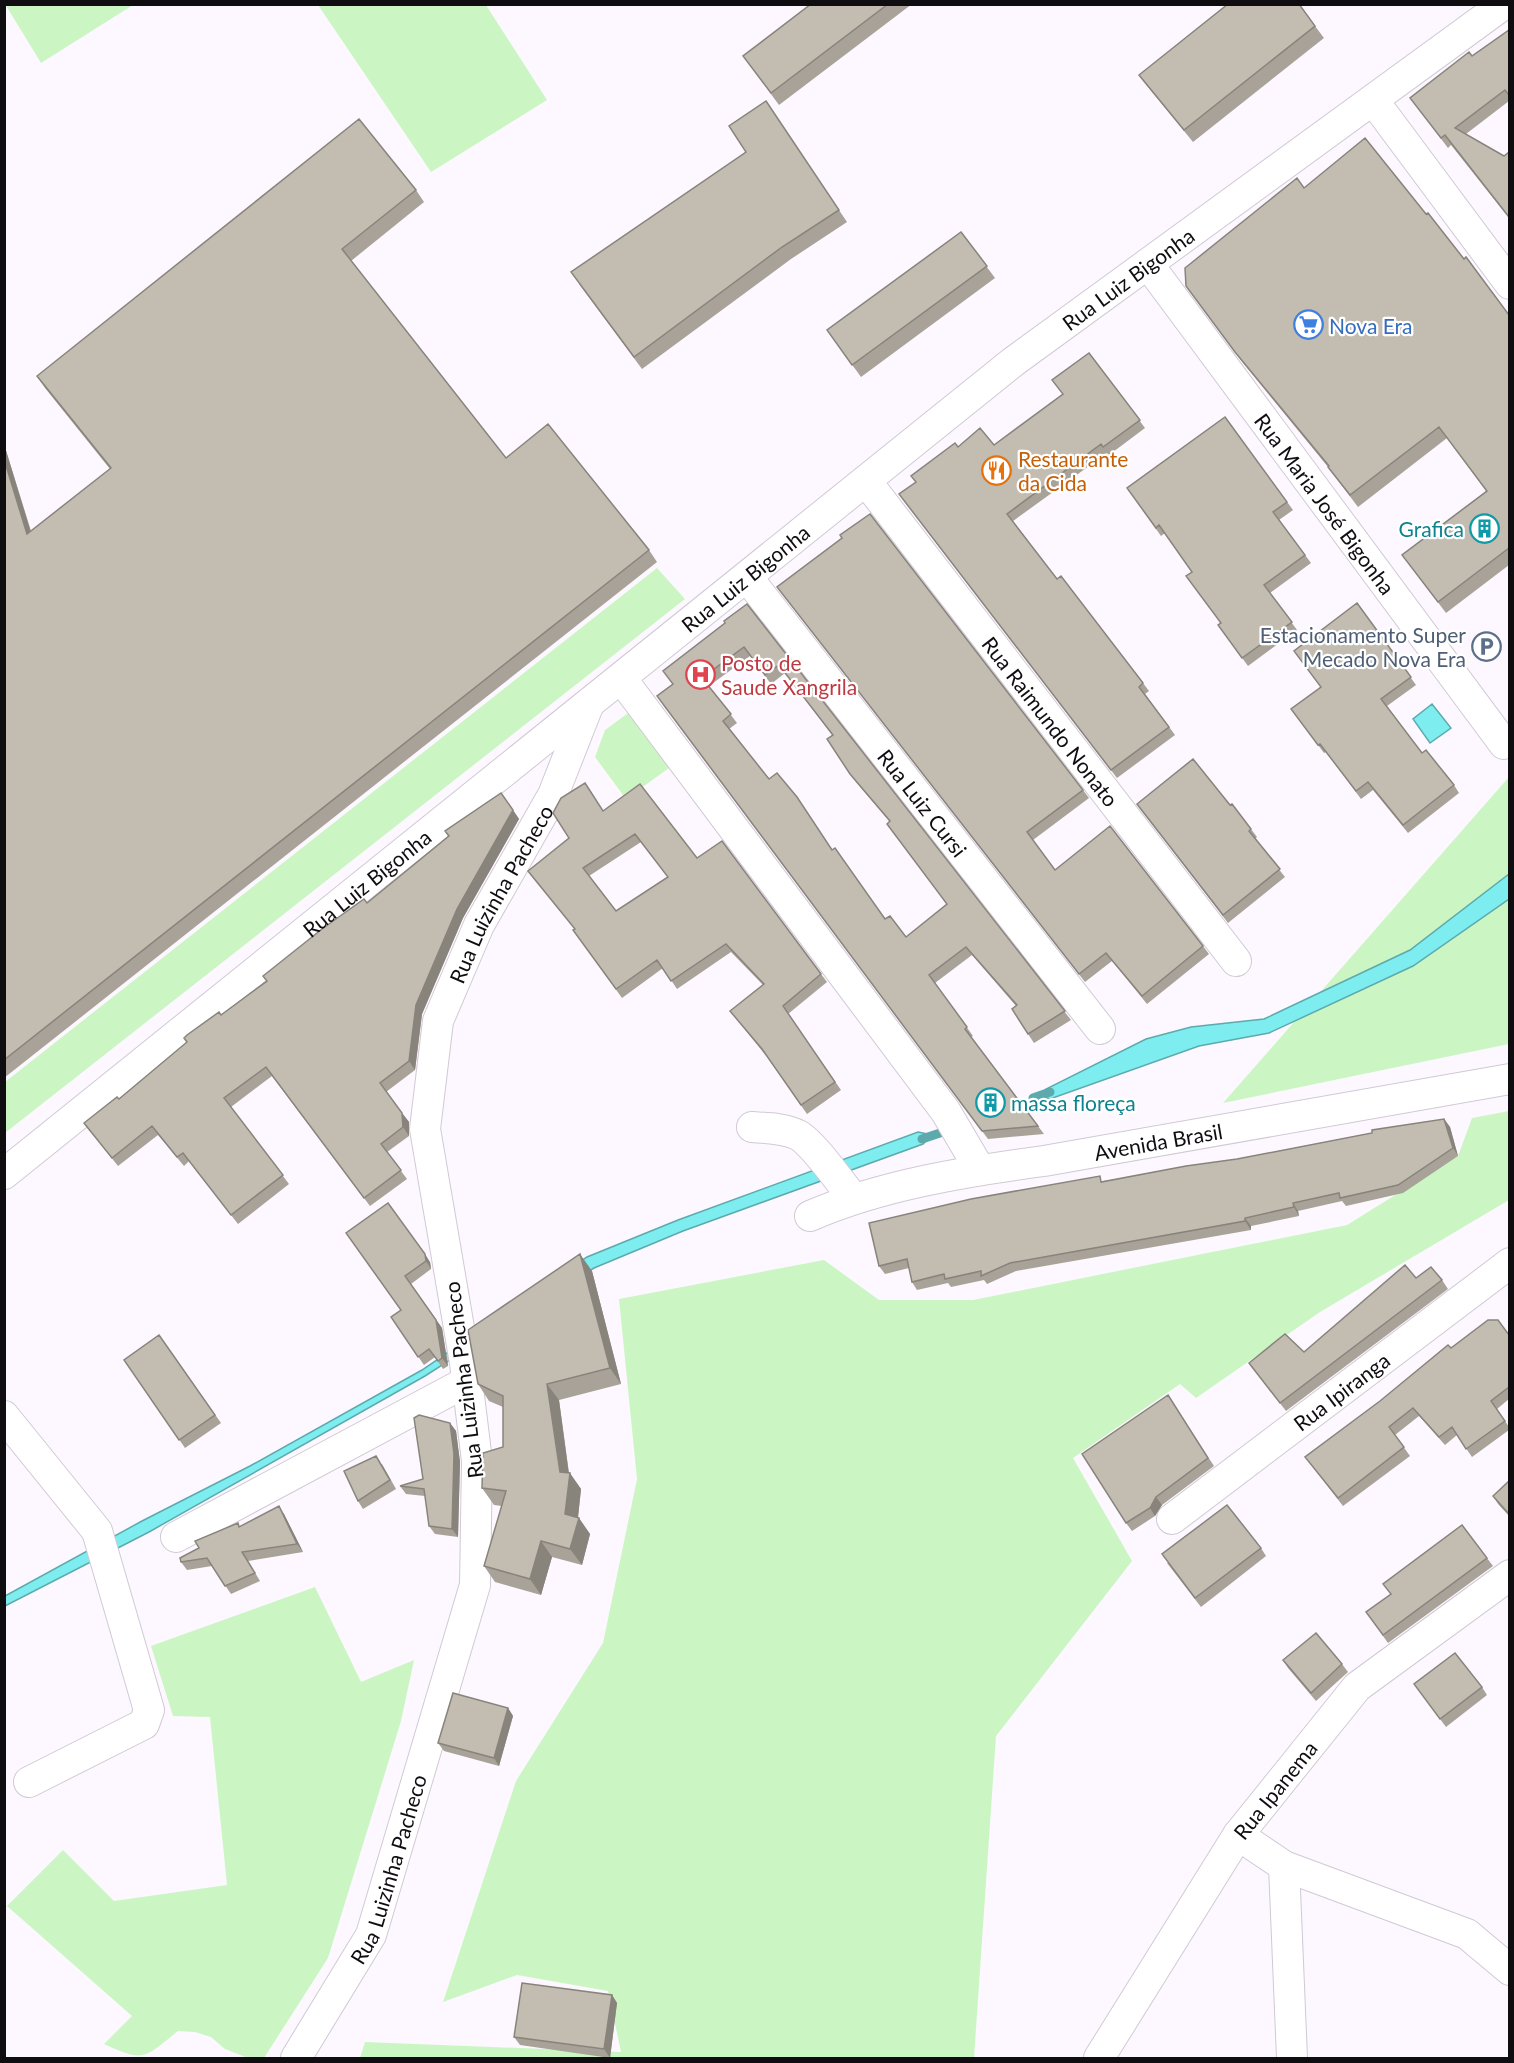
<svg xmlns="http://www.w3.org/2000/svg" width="1514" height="2063" font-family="Lato,sans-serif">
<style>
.green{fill:#cbf6c3}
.water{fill:#7eedf0;stroke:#5daaad;stroke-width:1.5}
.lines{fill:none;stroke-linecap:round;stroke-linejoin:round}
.stream{stroke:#5daaad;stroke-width:9}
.minor-casing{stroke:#d1c9d4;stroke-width:32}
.minor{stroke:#fff;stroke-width:30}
.wall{fill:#a8a298;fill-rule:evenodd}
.shaded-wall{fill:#88847c}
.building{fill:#c3bcb1;stroke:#88847c;stroke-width:1.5;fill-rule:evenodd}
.labels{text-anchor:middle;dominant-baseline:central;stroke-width:4.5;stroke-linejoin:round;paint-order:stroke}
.street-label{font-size:21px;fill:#100d11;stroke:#fff}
.shop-label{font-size:21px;fill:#366cbe;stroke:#fff;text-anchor:start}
.food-label{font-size:21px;fill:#c56008;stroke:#fff;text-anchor:start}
.culture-label{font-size:21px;fill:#0d838f;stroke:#fff;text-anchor:end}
.service-label{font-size:21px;fill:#4e5e75;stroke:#fff;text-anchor:end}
.health-label{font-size:21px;fill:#be3a42;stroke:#fff;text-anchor:start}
</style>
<rect width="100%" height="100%" fill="#fdf8ff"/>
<path class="green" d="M5,4H133V5L41,63Z
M318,5H486L547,100L431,172Z
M657,568L685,599L5,1133V1082Z
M635,708L676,763L626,799L595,757L605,730Z
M1509,777V1044L1223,1103Z
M1509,1111V1200L1320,1312L1196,1398L1180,1384L1073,1458L1132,1561L996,1736L974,2058H360L365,2042L621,2052L608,1991L517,1975L443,2002L516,1781L603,1643L637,1479L619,1299L824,1260L879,1300H973L1347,1225L1458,1156L1472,1118Z
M315,1587L361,1682L414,1660L401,1721L328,1958L264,2058H248L225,2049L211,2037L195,2032L178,2031C144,2058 145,2063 104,2044L132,2016L7,1906L63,1850L114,1901L227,1885L210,1717L173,1716L151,1646Z"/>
<path class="water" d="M1432,704L1451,728L1430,743L1413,719Z
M1509,874V899L1413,966L1269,1033L1199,1046L1050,1099L1039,1096L1046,1089L1146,1039L1191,1027L1264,1019L1410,950Z
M918,1132L932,1135L923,1144L683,1231L594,1268L425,1376L149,1532L5,1606V1596L142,1521L250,1466L422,1370L587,1257L678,1220Z"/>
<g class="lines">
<path class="stream" d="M1033,1098L1050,1092
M922,1139L943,1132"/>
<defs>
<g id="minor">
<path d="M1373,100L1510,284"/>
<path id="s1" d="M1148,264L1504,744"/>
<path id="s2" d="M866,481L1236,961"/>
<path id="s3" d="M747,577L1100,1029"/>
<path d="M621,678L946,1112L980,1170"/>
<path d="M752,1127C766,1128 785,1128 798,1135C813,1143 841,1183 853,1198"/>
<path id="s4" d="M4,1174L1013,362L1504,4"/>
<path id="s5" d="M810,1216C881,1185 968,1171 1044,1161L1510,1079"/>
<path d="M4,1416L97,1531L149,1710L144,1724L29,1782"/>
<path id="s6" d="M1172,1519L1510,1263"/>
<path d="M176,1537L468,1381"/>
<path d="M1238,1835L1284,1866L1467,1934L1510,1970"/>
<path d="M1284,1866L1292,2058"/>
<path id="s7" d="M296,2058L371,1935L475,1585L477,1461L465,1363L425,1129L438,1021L479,925L553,795L588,706"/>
<path id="s8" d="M1099,2058L1238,1835L1357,1687L1510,1575"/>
</g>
</defs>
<use href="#minor" class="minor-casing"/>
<use href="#minor" class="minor"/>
</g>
<path class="wall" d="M811,4H912L779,105L743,56Z
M1315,26L1324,38L1193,142L1148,87L1139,75Z
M1509,30V101L1466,134L1504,156L1509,152V218L1451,145L1448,148L1410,98Z
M766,101L847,222L791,259L642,369L579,284L746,152Z
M1304,188L1426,214L1509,315V565L1446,613L1402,555L1486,491L1447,438L1358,507L1336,478L1328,467L1243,363L1194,297Z
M416,190L424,202L351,261L506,458L649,550L657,562L4,1078V444L31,531L110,469L45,388L37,376Z
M961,232L995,278L861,377L827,330Z
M1089,353L1145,428L1109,455L1107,453L1013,521L1057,579L1143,683L1149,691L1145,694L1175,735L1117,778L899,494L916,483L958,447L994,445L1063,394Z
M1225,417L1293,510L1279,520L1311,563L1270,593L1297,630L1248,666L1218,625L1220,623L1192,572L1165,533L1161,536L1127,488Z
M842,538L1083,790L1089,798L1033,840L1055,870L1203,946L1209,954L1147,1004L1112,961L1085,982L777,587Z
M1357,603L1416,685L1387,706L1422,753L1454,785L1459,793L1408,833L1373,790L1361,799L1326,752L1324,753L1297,717L1320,687Z
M747,604L1071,1020L1034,1043L1028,1034L1016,1006L972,955L935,983L973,1036L971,1037L1044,1134L988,1139L663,705L673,684L725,623ZM750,656L771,684L785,673L832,735L827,739L856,782L890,822L947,905L906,937L885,919L832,850L769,779L729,729L737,723L709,686Z
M501,793L519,819L463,918L422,1014L415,1070L386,1092L409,1122V1136L387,1152L407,1179L370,1206L272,1076L231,1107L289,1184L238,1224L189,1161L184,1166L158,1135L118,1166L84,1123L119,1099L221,1015L367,903L448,836L445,831Z
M1137,804L1230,805L1251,829L1257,837L1255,839L1285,877L1228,923Z
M604,811L697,858L821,974L827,982L788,1014L841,1090L807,1114L767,1057L730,1011L763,985L731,952L677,989L663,968L622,998L573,930L575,929L528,871L569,838ZM641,842L668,877L616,911L589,876Z
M1444,1119L1450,1127L1458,1156L1403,1193L1346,1206L1342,1201L1298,1211L1299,1216L1251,1226V1230L1016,1271L987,1284L984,1280L951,1287L948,1283L917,1290L912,1282L909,1268L885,1274L879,1266L1104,1181L1237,1159Z
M346,1233L430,1262L431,1269L411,1284L442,1328L448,1366L443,1369L435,1357L424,1365L391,1317L401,1310Z
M592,1271L621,1384L559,1400L569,1473L581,1489L578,1517L590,1534L582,1565L552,1557L541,1595L495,1582L484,1566L502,1506L494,1505L482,1488L503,1447V1407L489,1401L478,1384Z
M1416,1278L1442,1280L1448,1289L1286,1411L1249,1363L1304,1352Z
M159,1335L221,1423L185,1448L124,1360Z
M1509,1335V1399L1497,1409L1509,1427V1430L1472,1457L1457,1435L1445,1445L1419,1416L1395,1435L1410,1456L1343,1506L1305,1457L1451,1348Z
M1173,1403L1214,1466L1162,1505L1155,1516L1132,1531L1126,1523Z
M450,1423L456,1431L460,1462L458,1537L435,1534L429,1526L425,1496L406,1494L400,1486L423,1479Z
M382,1464L396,1489L363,1509L358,1501Z
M1509,1481V1516L1498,1504L1493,1496Z
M284,1514L303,1552L248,1561L260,1581L231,1594L212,1566L187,1570L181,1562L240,1527Z
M1462,1525L1493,1566L1388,1643L1366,1612L1391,1594Z
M1261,1548L1266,1556L1201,1607L1167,1563Z
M1283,1660L1342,1664L1348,1672L1316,1701L1288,1668Z
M1414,1684L1482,1687L1487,1695L1446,1727Z
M508,1708L513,1716L499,1766L444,1751L438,1743Z
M612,1995L617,2003L610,2058L520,2045L514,2037Z"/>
<path class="shaded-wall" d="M4,444L35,546L27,534L4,459Z
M513,810L519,819L463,918L422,1014L415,1070L409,1061L416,1005L457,909Z
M402,1113L409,1122V1136L403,1127Z
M1444,1119L1450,1127L1458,1156L1453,1148Z
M1293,1203L1298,1211L1299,1216L1294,1207Z
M1245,1218L1251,1226V1230L1245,1221Z
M425,1254L430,1262L431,1269L426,1261Z
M580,1254L592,1271L621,1384L610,1368Z
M405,1276L442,1328L448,1366L442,1358Z
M547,1384L559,1400L569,1475L570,1473L581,1489L577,1527L579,1518L590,1534L582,1565L570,1549Z
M450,1423L456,1431L460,1462L458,1537L452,1529Z
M1156,1497L1162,1505L1155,1516L1150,1508Z
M279,1506L284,1514L303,1552L297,1544Z
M541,1541L552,1557L541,1595L530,1579Z
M508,1708L513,1716L499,1766L494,1758Z
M612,1995L617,2003L610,2058L604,2049Z"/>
<path class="building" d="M811,4H888L771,93L743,56Z
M1228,4H1299L1315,26L1184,130L1139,75Z
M1509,30V95L1505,90L1455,128L1504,156L1509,152V217L1445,135L1441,138L1410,98L1469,52L1472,56Z
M766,101L839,210L782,247L634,357L571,272L746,152L729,126Z
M359,119L416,190L342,249L506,458L548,424L649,550L4,1060V459L27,534L111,468L37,376Z
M1365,138L1426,214L1428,213L1464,259L1466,257L1509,315V548L1438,602L1402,555L1487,491L1439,427L1350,495L1328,467L1329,466L1235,352L1186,286L1185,268L1297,178L1304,188Z
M961,232L987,266L852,365L827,330Z
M1089,353L1140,420L1103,447L1101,444L1007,514L1057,579L1061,576L1143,683L1139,687L1169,727L1111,770L899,494L916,482L911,476L955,443L958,447L980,428L994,445L1063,394L1052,380Z
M1225,417L1287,502L1273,512L1305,555L1264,585L1292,622L1242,658L1218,625L1221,623L1186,576L1192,572L1159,525L1156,528L1127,488Z
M870,514L1083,790L1027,832L1055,870L1110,826L1203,946L1142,996L1106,953L1079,974L777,587L842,538L840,535Z
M1357,603L1411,677L1381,699L1422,753L1426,750L1454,785L1403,825L1368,782L1356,791L1320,744L1318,745L1291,709L1321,687L1294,651Z
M747,604L1065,1011L1028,1034L1012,1009L1017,1005L966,947L929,975L967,1027L965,1029L1038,1126L982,1131L657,696L673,684L663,671L725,623L724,621ZM744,647L765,675L779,665L833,735L827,739L850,774L890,821L887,824L947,904L906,937L890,916L885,919L835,848L832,850L797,797L777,773L769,779L723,721L731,714L702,678Z
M1193,759L1230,805L1232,804L1251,829L1249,831L1280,869L1223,915L1137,804Z
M585,783L603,811L640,784L697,858L722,841L821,974L783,1006L835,1082L801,1105L762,1049L730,1011L764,984L726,944L671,981L657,960L616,989L573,930L575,929L528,871L569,838L553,813L561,798ZM635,834L668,877L616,911L583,868Z
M501,793L513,810L457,909L416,1005L409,1061L380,1083L402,1113L403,1127L381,1144L401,1170L364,1198L266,1067L224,1098L283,1175L231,1215L183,1153L177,1157L152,1126L112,1158L84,1123L117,1097L119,1099L187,1042L184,1038L187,1035L219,1012L221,1015L267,981L263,976L322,929L364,899L367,903L449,836L445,831Z
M1444,1119L1453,1148L1398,1185L1340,1198L1339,1193L1293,1203L1294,1207L1245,1218V1221L1010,1263L981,1276V1271L945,1279L944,1274L912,1282L907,1259L879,1266L869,1223L971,1199L1100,1176L1101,1182L1186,1166L1237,1159L1372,1133V1130Z
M388,1203L425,1254L426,1261L405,1276L436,1320L442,1358L438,1361L429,1349L418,1357L391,1317L401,1310L346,1233Z
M580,1254L610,1368L547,1384L560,1472L570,1473L565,1514L579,1518L570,1549L541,1541L530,1579L484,1566L506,1491L482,1488L483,1453L503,1447V1396L478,1384L468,1330Z
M1405,1265L1416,1278L1431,1267L1442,1280L1280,1403L1249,1363L1285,1334L1304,1352Z
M1488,1320H1498L1509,1335V1387L1491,1401L1505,1421L1466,1449L1452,1427L1439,1437L1413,1408L1389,1427L1404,1447L1338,1498L1305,1457L1380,1401L1448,1345L1451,1348Z
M159,1335L215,1415L179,1440L124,1360Z
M1168,1395L1208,1458L1156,1497L1150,1508L1126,1523L1082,1454Z
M419,1415L450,1423L454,1454L452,1529L429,1526L424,1489L400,1486L423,1479L414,1418Z
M376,1456L390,1480L358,1501L344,1471Z
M1509,1481V1514L1493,1496Z
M1227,1505L1261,1548L1195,1598L1162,1554Z
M279,1506L297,1544L242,1552L255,1573L225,1586L207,1558L181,1562L180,1558L199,1548L195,1541L238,1523L239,1527Z
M1462,1525L1487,1558L1383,1635L1366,1612L1391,1594L1383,1584Z
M1316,1633L1342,1664L1311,1693L1283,1660Z
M1455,1653L1482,1687L1440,1719L1414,1684Z
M453,1693L508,1708L494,1758L438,1743Z
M522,1983L612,1995L604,2049L514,2037Z"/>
<defs>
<symbol id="supermarket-ring" viewBox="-11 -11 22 22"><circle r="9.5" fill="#fff" stroke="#3f7fe0" stroke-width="1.5"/><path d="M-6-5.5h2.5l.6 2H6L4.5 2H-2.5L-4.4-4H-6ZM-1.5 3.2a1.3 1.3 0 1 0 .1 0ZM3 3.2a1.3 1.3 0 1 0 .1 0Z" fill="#3f7fe0"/></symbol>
<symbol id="restaurant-ring" viewBox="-11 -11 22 22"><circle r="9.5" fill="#fff" stroke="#e8710a" stroke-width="1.5"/><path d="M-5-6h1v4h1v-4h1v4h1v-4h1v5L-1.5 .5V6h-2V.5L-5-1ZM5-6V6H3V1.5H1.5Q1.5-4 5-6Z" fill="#e8710a"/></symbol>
<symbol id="building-ring" viewBox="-11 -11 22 22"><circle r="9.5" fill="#fff" stroke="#0f9aa8" stroke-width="1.5"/><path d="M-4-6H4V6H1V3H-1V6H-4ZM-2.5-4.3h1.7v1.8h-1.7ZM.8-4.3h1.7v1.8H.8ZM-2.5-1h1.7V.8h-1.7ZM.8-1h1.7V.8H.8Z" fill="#0f9aa8"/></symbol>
<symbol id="parking-ring" viewBox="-11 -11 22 22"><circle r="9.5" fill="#fff" stroke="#5c6f8a" stroke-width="1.5"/><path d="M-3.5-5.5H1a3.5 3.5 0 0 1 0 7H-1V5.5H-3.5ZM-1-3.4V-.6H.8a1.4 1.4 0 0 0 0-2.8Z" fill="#5c6f8a"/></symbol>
<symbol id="hospital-ring" viewBox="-11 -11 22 22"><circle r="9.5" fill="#fff" stroke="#e0444e" stroke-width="1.5"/><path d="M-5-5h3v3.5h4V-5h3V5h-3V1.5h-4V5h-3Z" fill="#e0444e"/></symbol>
</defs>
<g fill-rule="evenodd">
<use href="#supermarket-ring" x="1292" y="308" width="33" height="33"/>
<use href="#restaurant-ring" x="980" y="454" width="33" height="33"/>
<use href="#building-ring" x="1468" y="512" width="33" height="33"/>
<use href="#parking-ring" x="1470" y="630" width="33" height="33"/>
<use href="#hospital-ring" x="684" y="658" width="33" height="33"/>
<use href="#building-ring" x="974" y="1086" width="33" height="33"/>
</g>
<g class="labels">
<g class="street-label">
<text stroke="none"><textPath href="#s4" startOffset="1437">Rua Luiz Bigonha</textPath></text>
<text stroke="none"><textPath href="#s1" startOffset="298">Rua Maria José Bigonha</textPath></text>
<text stroke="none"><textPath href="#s4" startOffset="951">Rua Luiz Bigonha</textPath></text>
<text stroke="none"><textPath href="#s2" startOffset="303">Rua Raimundo Nonato</textPath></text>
<text stroke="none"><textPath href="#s3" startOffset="286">Rua Luiz Cursi</textPath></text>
<text stroke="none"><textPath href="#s4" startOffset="465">Rua Luiz Bigonha</textPath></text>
<text stroke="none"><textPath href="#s7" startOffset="1220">Rua Luizinha Pacheco</textPath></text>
<text stroke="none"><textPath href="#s5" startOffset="357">Avenida Brasil</textPath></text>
<text transform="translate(463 1380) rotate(-97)">Rua Luizinha Pacheco</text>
<text stroke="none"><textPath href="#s6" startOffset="212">Rua Ipiranga</textPath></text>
<text stroke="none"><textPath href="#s8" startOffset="321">Rua Ipanema</textPath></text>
<text stroke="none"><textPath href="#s7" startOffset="212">Rua Luizinha Pacheco</textPath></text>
</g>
<g class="shop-label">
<text x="1329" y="325">Nova Era</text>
</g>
<g class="food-label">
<text x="1018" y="458">Restaurante<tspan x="1018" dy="24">da Cida</tspan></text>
</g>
<g class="culture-label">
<text x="1464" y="528">Grafica</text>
<text x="1011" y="1102" text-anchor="start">massa floreça</text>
</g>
<g class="service-label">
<text x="1466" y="634">Estacionamento Super<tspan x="1466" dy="24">Mecado Nova Era</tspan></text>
</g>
<g class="health-label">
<text x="721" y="662">Posto de<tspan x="721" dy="24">Saude Xangrila</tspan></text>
</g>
</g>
<rect width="1514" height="2063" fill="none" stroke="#100d11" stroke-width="12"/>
</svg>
